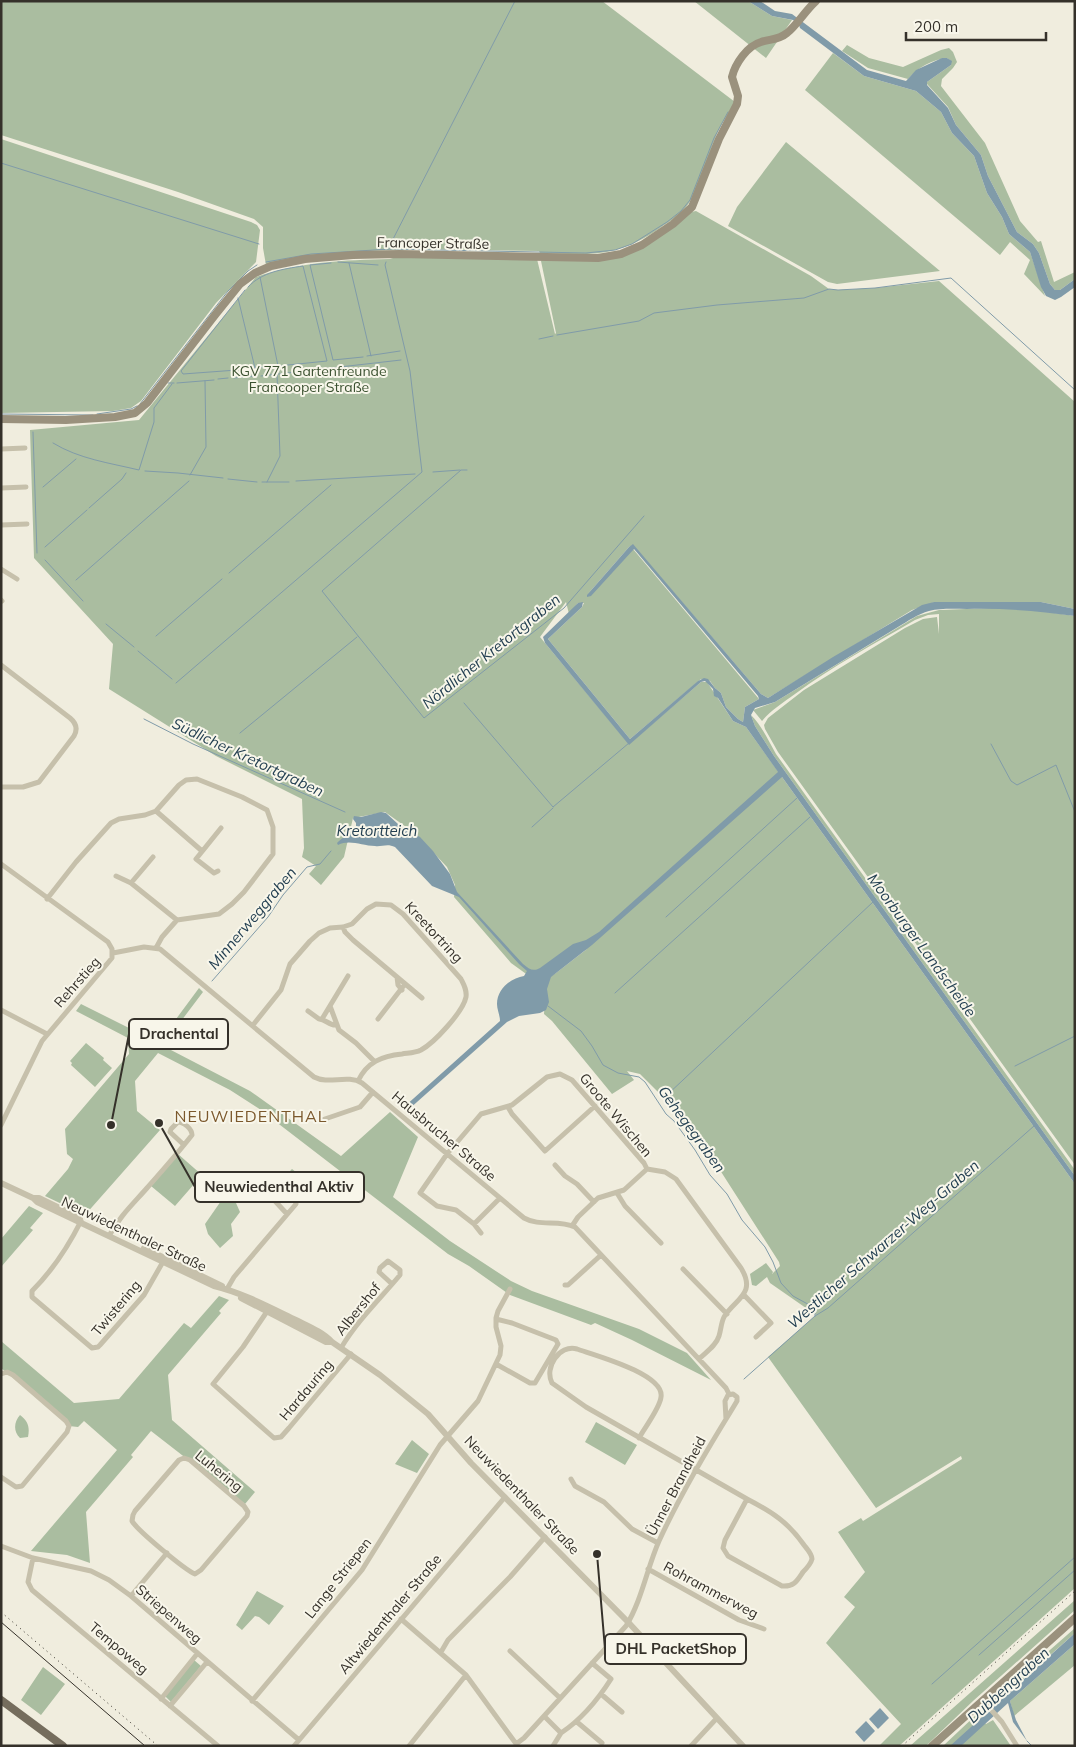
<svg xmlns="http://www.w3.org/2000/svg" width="1076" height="1747" font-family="Mulish,sans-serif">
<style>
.green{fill:#aabda0}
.water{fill:#809ba9}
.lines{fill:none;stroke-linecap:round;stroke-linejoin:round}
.stream{stroke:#809ba9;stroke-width:1}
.minor{stroke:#c6c0ab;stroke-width:5}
.tertiary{stroke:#c6c0ab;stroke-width:6}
.secondary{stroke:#9a917d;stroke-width:8}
.primary{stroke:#756d5d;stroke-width:8}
.tram{stroke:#35312a;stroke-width:1}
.rail{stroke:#35312a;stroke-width:1;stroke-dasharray:1 4;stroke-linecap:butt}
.labels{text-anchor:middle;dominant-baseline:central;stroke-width:4;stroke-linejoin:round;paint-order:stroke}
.street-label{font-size:14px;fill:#35312a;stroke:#f8f6ea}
.park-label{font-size:14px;fill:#3b5130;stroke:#f8f6ea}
.water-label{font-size:15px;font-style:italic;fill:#244052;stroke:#f8f6ea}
.quarter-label{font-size:16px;letter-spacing:1px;fill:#7b582c;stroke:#f8f6ea}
.leader{fill:none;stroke:#35312a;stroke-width:2}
.callout-dot{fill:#35312a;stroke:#f8f6ea;stroke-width:2}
.callout{fill:#f8f6ea;stroke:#35312a;stroke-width:2}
.callout-label{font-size:15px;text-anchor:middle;font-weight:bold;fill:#35312a}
</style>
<rect width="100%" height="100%" fill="#f0edde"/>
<path class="green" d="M1,1H602L735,102C729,113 721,124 716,136C707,157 703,184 689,203C682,214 670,221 660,228C617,258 590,255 540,253L539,251C448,250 355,244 266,265L263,248V227L254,219L178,192L1,135Z
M694,1H748L772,16L792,20L766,58Z
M847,45L869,58L903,67L941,50L949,48L953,52L957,62L953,68L942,79L941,86L985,143L1020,221L1038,242L1041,241L1054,282L1075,272V279L1060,290H1055L1050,284L1039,253L1033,244L1017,232L988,176L981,155L956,125L948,107L927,84V82L951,65V61L947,58C933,59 917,68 908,79L868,68L842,51Z
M833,53L864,76L916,91L941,112L952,133L974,156L987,193L1002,217L1009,234L1030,252L1045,296L1024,274L1030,260L1010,242L1000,255L805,90Z
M1,139L251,222L257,225L260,230L256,262L216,303L141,401L131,408L113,411L1,413Z
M786,142L940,271L837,284L828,282L728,226L737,207Z
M696,211L811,276L829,289L838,290L875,288L939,281L1075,402V609L1041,602H935L912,610L768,698L761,694L633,545L629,547L587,595L633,549L759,699L745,707L743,722L738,719L726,707L721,693L715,688L710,681L701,679L630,739L548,639L582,607L584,603H578L569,614L566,602L540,637L629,744L701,682H707L733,721L746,727L1075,1184V1588L899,1746H879L901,1724L826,1643L855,1607L844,1597L865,1572L838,1532L861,1518L863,1521L962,1459L961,1456L876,1508L768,1357L816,1315L770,1283L767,1277L756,1286L752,1285L750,1274L766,1263L773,1272L772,1274L780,1266L779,1262L709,1153L665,1099L640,1074L627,1071L634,1080L612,1094L552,1021L544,1014L546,979L556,973L587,949L529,976L511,963L454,897L455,885L447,867L416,834L385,812L353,818L344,857L321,885L309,874L316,866L302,857L304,848L302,799L216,756L109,689L113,644L34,558L30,430L139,420L256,277C300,262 344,260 390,259L399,256L537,259L555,334L556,333L541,261L542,259L620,256L691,212Z
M992,608L1027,609L1075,616V1165L778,752L765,729L764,725L768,718L804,690L905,628L923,619L937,617L939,634V614L928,615L915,620C874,644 833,666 795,694C784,702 771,710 762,721L753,710L775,702L917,616L939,610Z
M751,715C762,726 768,740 776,754L1075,1170V1176L774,756L755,726Z
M199,988L203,992L166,1041L169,1049L250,1091L341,1156L390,1112L418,1137L393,1197L450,1241L511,1281L532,1291L639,1329L687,1353L711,1380L632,1340L595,1323L591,1325L510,1295L469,1266L448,1254L258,1108L230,1090L158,1053L135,1081L137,1111L160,1130L85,1215L45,1196L68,1169L73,1159L67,1154L65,1129L129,1054L128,1038L76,1011L81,1004L155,1041L162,1038Z
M86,1043L104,1058L103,1060L112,1068L95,1087L71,1065L72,1063L70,1061Z
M178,1154L202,1175L175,1206L151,1186Z
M292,1169L316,1188L306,1200L282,1179Z
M229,1195L236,1203L240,1212L231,1224L233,1236L220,1248L208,1234L205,1224L221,1201Z
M29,1206L43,1213L30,1228L33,1230L1,1267V1239Z
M219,1296L229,1300L219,1311L221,1313L168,1375L172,1420L255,1492L245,1504L151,1431L131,1455L133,1457L86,1512L90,1563L67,1555L31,1551L117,1450L84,1421L78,1427L69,1426L52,1409L1,1368V1341L74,1403L119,1399L184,1323L191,1328Z
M20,1415C28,1421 30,1427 28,1437L20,1438C13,1431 14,1422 20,1415Z
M596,1422L637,1445L625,1465L585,1442Z
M412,1440L429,1454L417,1473L395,1464Z
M257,1591L284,1606L269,1625L259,1617L255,1616L242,1630L236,1625Z
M1075,1600V1610L973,1701L926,1746H910Z
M1075,1628V1633L994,1705V1699Z
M1075,1644V1665L1014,1716L1010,1701Z
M194,1660L201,1666L171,1702L165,1696Z
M43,1667L65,1684L41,1715L21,1700Z
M977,1714L986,1724L993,1720L1011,1746H943Z"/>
<path class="water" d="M748,1H760L775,11L792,14L867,70L906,81L916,70L942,58H947L952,61L951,65L927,82V85L948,108L956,125L981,155L988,176L1017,232L1033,244L1039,253L1050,284L1055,290H1060L1075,279V287L1061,297L1055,300L1046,296L1041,287L1030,252L1009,234L1002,217L987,193L974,156L952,133L941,112L916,91L864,76L800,28L799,25L793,20L772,16Z
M633,544L761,694L768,698L833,657L922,605L934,602H1041L1075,609V616C1039,611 1004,608 967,609C955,609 941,608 929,611C918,614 908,621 898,627L775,702L755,708L751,715L755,726L774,756L1075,1176V1184L782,777L592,945L551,977L547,989L549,1002L546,1010L540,1013L519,1016L507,1022L408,1110L404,1107L500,1021C500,1015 497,1010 497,1004C497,989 511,978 524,976L527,971L519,964L459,897L432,886L395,847C387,843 382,847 375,846C362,846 350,839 338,845L337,843L339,841L356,827V823L353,819L354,816L361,817L381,812L386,813L398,824L420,837L433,851L450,874L457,892L523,964C529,969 533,972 540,968L573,944L586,940L599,932L778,772L746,727L733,721L718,698L714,696L713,689L705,681L701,682L629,745L545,643L543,637L578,603L583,602L582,607L548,639L630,739L698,681L704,678L708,679L715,688L721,693L726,707L738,719L743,722L745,707L759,699L758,696L634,549L591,596L587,597V595L629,547Z
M1075,1633V1644L1010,1701L1016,1720L1027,1741L1013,1722L1008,1703L961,1746H950Z
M880,1708L889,1718L878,1729L869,1719Z
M866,1721L875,1731L864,1742L855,1732Z"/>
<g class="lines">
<path class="stream" d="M1,163L259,244
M390,248L391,243L515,1
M266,262L311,254L390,249L586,253L615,250L632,244L667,222L681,211L690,200L714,138L728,112
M338,262L378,265
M331,263L310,265L333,360L363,357
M349,263L371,356
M248,287C262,272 283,269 303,266L327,361L278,366L260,277
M238,298L255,368
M557,335L639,321L654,313L717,305L804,298L829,289L838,290L875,288L951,278L1075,390
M539,339L553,336
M367,356L400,351
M241,369L273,366
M237,370L183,374L181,371L245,290
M261,376L401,360
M234,378L256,376
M218,379L228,378
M168,383H174
M177,383L214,380
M140,404L228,291L248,271L257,265
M1,414L93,415
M97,414L131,409L137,406
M33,432L37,553
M53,443C79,459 110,463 139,470L154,422V408L172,384
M467,470H461L322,591L424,718L564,608L644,516
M145,471L178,473L223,478
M433,472L460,470
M190,475L206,447L205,381
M228,479L257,482
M296,481L415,474
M262,482H289
M267,482L280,456L277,374
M43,487L76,459
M89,508L122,479L126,473
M45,547L87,510
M45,560L83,601
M229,573L331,485
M76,580L189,481
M106,624L134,647
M156,636L222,579
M138,651L172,679
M176,683L422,472L410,371L385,265L386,262
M464,703L553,807L629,743
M144,719L193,744L345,812
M240,733L357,637
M991,744L1011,781L1017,785L1056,765L1075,812
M532,827L553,808
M666,917L797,798
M212,981L268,917L283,895L307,867L320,864L331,851
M615,993L810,817
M548,1006L581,1031L592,1046L603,1065L618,1073L639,1077L645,1082L666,1114L674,1121L695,1150L710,1175L727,1194L742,1220L765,1247L773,1262L781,1283L793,1296L815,1308V1316
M1015,1066L1075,1036
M667,1095L873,902
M744,1379L815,1316L828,1308L1034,1126
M979,1655L1075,1570
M932,1684L1075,1557
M1027,1741L1032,1746"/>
<path class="minor" d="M1,449L25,448
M1,488L26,487
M1,525L27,524
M1,569L17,579
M1,600L2,601
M1,665L70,718C76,723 78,729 74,736L39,782L23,787H1
M156,811L202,851
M1,864L108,942L112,949V958L42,1041L1,1125
M218,871L214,873L196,859L221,828
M116,876L131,883L177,920
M131,883L153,857
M47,899L76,862L111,823L119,819L145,815L156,811L179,785L186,780L197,779L242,797L267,810L273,827V854L244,892L232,904L219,914L177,920L162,937L156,948
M343,927L345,932L353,940L397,977L398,985L402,990
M113,953L144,947L160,949L314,1077C329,1085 347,1074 362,1083L524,1218C540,1227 558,1219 575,1227L726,1388L729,1394
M397,977L422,998
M330,1006L339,1030L356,1043L374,1061
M1,1010L47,1034
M308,1011L319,1019C325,1019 329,1025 335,1025
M322,1019L348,976
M378,1019L405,984
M253,1025L281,990L290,964L310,941L319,933L330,928L343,927L352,924L367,909L376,904L391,905L403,914L461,979C464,985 467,990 466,997C463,1012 434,1043 421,1050C415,1053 408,1053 402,1054C382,1056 367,1062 358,1081
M508,1107L512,1114L545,1151L595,1106
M319,1121L360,1107L373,1092
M555,1165L565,1176L577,1184L594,1202
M617,1193L625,1206L661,1243
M81,1221C68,1247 53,1270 32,1291V1297L92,1348L98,1347L100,1345L144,1295L164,1260
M474,1224L500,1198
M572,1226L578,1217L598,1198L624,1190L647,1169L665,1172L676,1179L741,1268C757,1294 735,1299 724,1317C721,1323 721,1330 719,1336C716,1346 706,1352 699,1359
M481,1233L474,1224L456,1210L437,1206L420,1193L447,1154L481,1114L512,1105L547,1077L560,1074L572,1080L644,1163L647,1169
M109,1236C119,1217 133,1204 147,1188C162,1171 178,1153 192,1135C192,1129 184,1122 178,1122L171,1129L170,1132L184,1145
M683,1269L727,1314
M565,1285H568L601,1255
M227,1289L234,1277L296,1204L295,1199L288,1193L283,1192L279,1194L275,1201L287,1214
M744,1295L771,1323L756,1337
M268,1310L243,1347L213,1384L274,1438L281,1437L289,1428L351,1354
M496,1319L512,1323L556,1340L558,1344L535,1383H530L496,1364
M341,1348C357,1321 380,1299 400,1275V1270L388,1261L380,1268L379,1272L392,1284
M1,1374L7,1372L13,1375L66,1421L69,1426L67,1432L22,1486L16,1487L1,1477
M639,1438C645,1427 660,1408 661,1397C665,1374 594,1355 577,1349C559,1344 544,1368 552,1383L586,1407L747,1499L725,1540L723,1548L728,1556L782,1586C794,1587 797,1581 803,1572C806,1569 811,1563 812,1559C812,1554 807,1549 804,1545C788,1522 772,1512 747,1499
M184,1458L190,1460L244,1506L248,1512L247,1516L201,1570L195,1574C185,1570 137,1530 132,1521L133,1515L135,1511L179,1460Z
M571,1479L575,1486L604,1502L632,1529L658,1543
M1,1546L33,1558L91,1571L109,1580L131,1596L299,1740
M33,1558L28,1582L32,1590L218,1746
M648,1569L739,1620L764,1629
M131,1596L167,1553
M401,1619L466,1675L517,1745
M510,1651L560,1698
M441,1652L448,1640L510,1577L545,1537
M601,1694L622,1712
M161,1699L197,1654
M252,1701L362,1570L440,1445L478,1401L500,1355L501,1346L496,1327V1318L498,1311L510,1289
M983,1701L1002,1722L1017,1746
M170,1706L207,1662
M544,1716L561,1733L553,1746
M577,1722L602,1743
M561,1733C582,1719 597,1701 611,1679L592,1663
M516,1744L524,1738L626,1626C642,1600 647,1568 659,1541C680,1495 705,1453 731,1411L737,1401V1397L733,1394L728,1395L725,1401L726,1419
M294,1746L505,1497
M409,1746L466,1675
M691,1746L717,1718"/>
<path class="tertiary" d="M1,1183L33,1198H39L80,1218
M33,1198L37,1202L214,1286C243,1293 269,1307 296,1320C308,1326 323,1332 332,1342L380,1375L428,1414L471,1463L628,1622L743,1746
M144,1248L222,1286
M241,1298L326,1342H332"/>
<path class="secondary" d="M1,419L66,420L115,417L135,413L147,403L215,315L240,284L255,273L271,266L305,259L353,255L399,254L598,258L621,254L642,245L673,224L692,207L719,139L737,104L738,96L732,77C735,64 747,46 761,42C770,39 779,40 787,33C797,25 805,11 816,1
M932,1746L1075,1618"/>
<path class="primary" d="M1,1700L63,1746"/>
<path class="tram" d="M1,1622L145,1746"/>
<path class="rail" d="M1,1612L158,1746
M902,1746L1075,1591"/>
</g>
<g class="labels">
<g class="street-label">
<text transform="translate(433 243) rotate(1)">Francoper Straße</text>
<text transform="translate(434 932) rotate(47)">Kreetortring</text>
<text transform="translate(77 982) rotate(-49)">Rehrstieg</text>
<text transform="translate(616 1115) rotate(50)">Groote Wischen</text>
<text transform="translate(444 1136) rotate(40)">Hausbrucher Straße</text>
<text transform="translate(134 1234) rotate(25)">Neuwiedenthaler Straße</text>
<text transform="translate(116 1308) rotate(-50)">Twistering</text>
<text transform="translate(358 1309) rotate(-51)">Albershof</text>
<text transform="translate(306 1390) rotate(-50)">Hardauring</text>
<text transform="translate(219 1471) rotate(39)">Luhering</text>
<text transform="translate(676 1486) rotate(-62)">Ünner Brandheid</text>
<text transform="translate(522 1495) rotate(46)">Neuwiedenthaler Straße</text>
<text transform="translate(338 1578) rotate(-52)">Lange Striepen</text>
<text transform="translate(711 1590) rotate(28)">Rohrammerweg</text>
<text transform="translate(169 1614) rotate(41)">Striepenweg</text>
<text transform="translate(390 1614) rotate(-50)">Altwiedenthaler Straße</text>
<text transform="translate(119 1648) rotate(40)">Tempoweg</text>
</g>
<g class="park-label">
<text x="309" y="371">KGV 771 Gartenfreunde<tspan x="309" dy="16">Francooper Straße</tspan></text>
</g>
<g class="water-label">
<text transform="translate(491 651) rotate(-39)">Nördlicher Kretortgraben</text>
<text transform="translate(248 757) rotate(25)">Südlicher Kretortgraben</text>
<text x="377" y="830">Kretortteich</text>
<text transform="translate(252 918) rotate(-50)">Minnerweggraben</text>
<text transform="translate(922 945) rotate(54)">Moorburger Landscheide</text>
<text transform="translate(692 1129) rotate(54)">Gehegegraben</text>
<text transform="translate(883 1244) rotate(-41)">Westlicher Schwarzer-Weg-Graben</text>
<text transform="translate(1008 1685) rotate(-42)">Dubbengraben</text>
</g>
<g class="quarter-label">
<text x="251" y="1116">NEUWIEDENTHAL</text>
</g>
</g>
<path class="leader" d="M111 1125L129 1034M159 1123L195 1187M597 1554L605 1649"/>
<g class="callout-dot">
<circle cx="111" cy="1125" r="5"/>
<circle cx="159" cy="1123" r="5"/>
<circle cx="597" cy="1554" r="5"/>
</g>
<g class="callout">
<rect x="129" y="1019" width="99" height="30" rx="5"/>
<rect x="195" y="1172" width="169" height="30" rx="5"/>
<rect x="605" y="1634" width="141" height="30" rx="5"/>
</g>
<g class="callout-label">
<text x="179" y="1039">Drachental</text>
<text x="279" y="1192">Neuwiedenthal Aktiv</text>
<text x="676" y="1654">DHL PacketShop</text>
</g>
<rect width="1076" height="1747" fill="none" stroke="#35312a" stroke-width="5"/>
<path d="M906 32v8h140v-8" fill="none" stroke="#35312a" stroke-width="2.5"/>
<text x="914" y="32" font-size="15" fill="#35312a" stroke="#f8f6ea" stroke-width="4" paint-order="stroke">200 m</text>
</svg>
